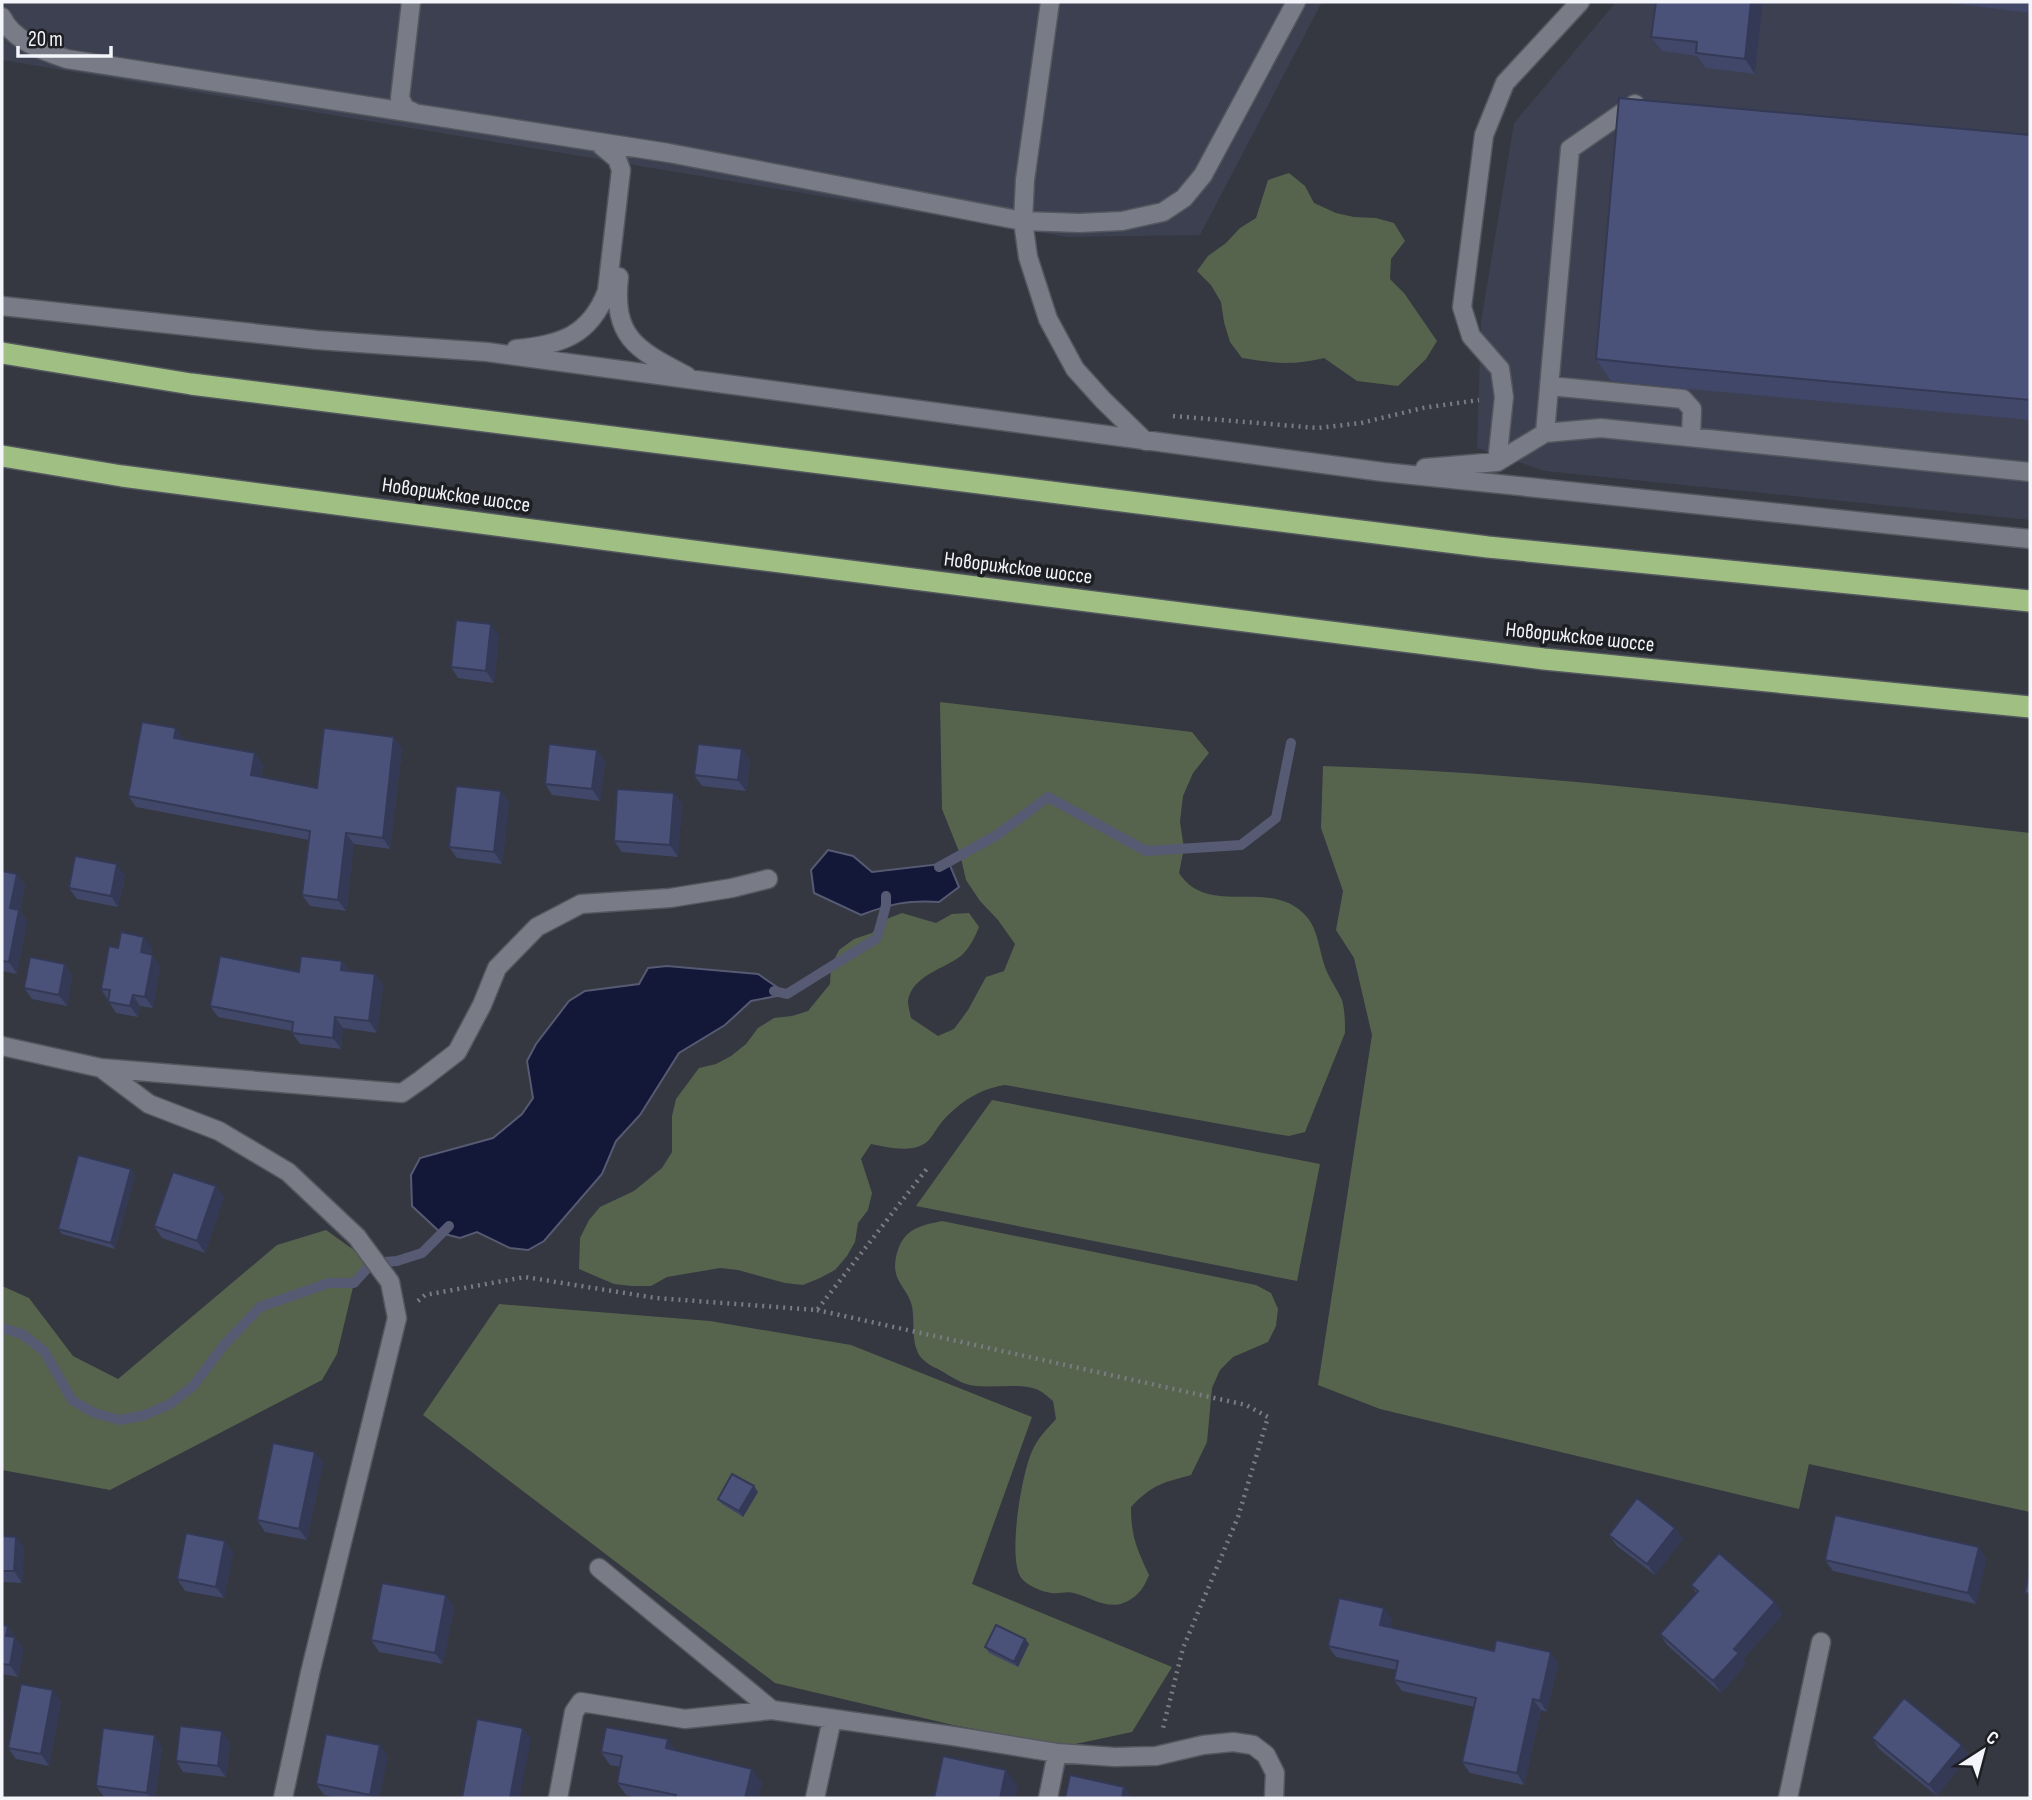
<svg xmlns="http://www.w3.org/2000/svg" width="2032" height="1800" font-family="'Sofia Sans Condensed',sans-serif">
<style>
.built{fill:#3d4050}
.green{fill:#57644d}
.water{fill:#131738;stroke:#565a72;stroke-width:2}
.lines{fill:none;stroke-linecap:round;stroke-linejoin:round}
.stream{stroke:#565a72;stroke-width:10}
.minor-casing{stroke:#54575e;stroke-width:21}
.highway-casing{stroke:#54575e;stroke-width:24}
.path{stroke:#7a7c84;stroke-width:4.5;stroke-dasharray:2 5;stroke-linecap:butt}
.minor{stroke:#797c87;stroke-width:18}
.highway{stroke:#9fc082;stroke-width:21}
.wall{fill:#404768}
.shaded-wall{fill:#343955}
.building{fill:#4a5279;stroke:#343955;stroke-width:2}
.labels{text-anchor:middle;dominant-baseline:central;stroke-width:7;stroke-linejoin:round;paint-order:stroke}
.street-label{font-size:21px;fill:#f3f5fb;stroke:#1e1f23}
</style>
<rect width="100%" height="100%" fill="#353741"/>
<path class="built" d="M2,2H1322L1200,235L1067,237L2,60Z
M1616,2H2030V520L1545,471L1477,448L1481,322L1514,123Z"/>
<path class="green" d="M1289,173L1305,186L1314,203L1336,213L1354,217L1376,218L1394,223L1405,241L1391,259L1390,279L1404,293L1437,341L1426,359L1398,386L1357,381L1324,358C1291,366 1275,363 1242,358L1230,342L1224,322L1221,302L1211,285L1197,271L1208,256L1226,243L1240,228L1256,218L1268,180Z
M940,702L1192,732L1209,753L1193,773L1183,796L1180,822L1184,848L1179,873C1209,919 1271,876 1306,916C1318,929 1319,950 1325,967C1329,978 1337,989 1342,1000C1345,1011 1345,1022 1345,1033L1305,1132L1289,1136L1270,1133L1005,1085C979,1089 958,1103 941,1123C936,1129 931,1140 924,1144C909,1153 886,1147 871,1144L861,1159L872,1193L868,1210L858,1223L855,1242L847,1256L835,1270L820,1278L803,1285L785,1283L738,1270L720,1268L667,1277L651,1286H632L614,1284L579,1269L580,1238L589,1220L600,1207L634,1191L662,1168L672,1152V1116L676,1099L699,1068L716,1064L731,1056L746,1044L758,1028L774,1018L792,1016L808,1011L830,984L831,966L839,950L854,939L872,933L884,920L902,913L936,923L952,914L969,913L979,927C975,937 970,947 962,955C945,969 912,975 908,1001C908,1006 910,1013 911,1018L938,1036L954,1029L968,1010L986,977L1004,971L1015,944L998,920L980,901L966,880L960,854L942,809Z
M1323,766C1560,773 1795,806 2030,833V1512L1809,1464L1799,1509L1380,1409L1318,1385L1372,1035L1354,958L1336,930L1343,891L1321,828Z
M992,1100L1320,1164L1297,1281L916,1206Z
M942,1221L1256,1285L1271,1293L1278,1309L1276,1326L1268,1342L1233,1357L1220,1370L1212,1388L1207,1442L1191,1475C1162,1483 1153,1484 1131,1507C1131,1537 1137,1549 1149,1575C1146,1583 1141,1592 1134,1597C1112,1614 1096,1599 1074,1593C1067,1591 1059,1594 1052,1593C1042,1592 1025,1585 1020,1576C1008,1554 1022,1471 1033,1449C1038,1438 1048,1428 1056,1419L1053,1401C1048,1397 1042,1391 1036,1389C1015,1382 986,1390 966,1384C957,1381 947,1374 938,1369C931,1366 921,1360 918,1353C911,1338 915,1322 912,1306C907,1286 891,1282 896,1257C902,1230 917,1226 942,1221Z
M326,1230L372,1263L354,1283L337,1354L322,1380L110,1490L2,1470V1286L29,1298L73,1356L118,1379L277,1245Z
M499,1304L710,1321L851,1345L1032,1417L972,1584L1172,1667L1132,1732L1066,1746L953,1725L775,1683L423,1415Z"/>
<path class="water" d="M828,850L853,856L872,872L949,863L959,887L939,902C907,900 890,904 861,915L814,893L811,870Z
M667,966L758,974L787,994L751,1001L725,1025L679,1053L640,1115L616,1141L602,1174L544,1241L528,1250L510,1248L477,1232L460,1238L441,1233L412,1206L411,1175L420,1158L493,1138L522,1114L533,1098L527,1061L536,1044L569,1001L585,991L639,984L648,968Z"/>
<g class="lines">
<path class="stream" d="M939,867L997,835L1048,797L1146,851L1241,845L1276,818L1291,743
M774,991L787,994L877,938L886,905V896
M2,1328L22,1334L44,1351L72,1400L94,1413L120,1420L145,1415L170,1404L193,1386L224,1345L260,1307L329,1283H354L372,1263L397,1261L422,1253L449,1226"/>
<defs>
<path id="minor" d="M411,2L400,98L405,108L415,113
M1050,2L1025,180L1023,221L1028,257L1048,319L1075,369L1103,400L1145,441
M2,17C13,41 44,51 67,59L669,153L1023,221L1079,223L1122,221L1163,212L1184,198L1203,175L1296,2
M619,277C612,339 638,350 687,376
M2,306L317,340L487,352L1383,472L2030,539
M516,349C560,345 590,336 607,291L621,170L617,159L597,142
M1550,386L1683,399L1692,409L1691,437
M1545,433L1570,149L1635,104
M1497,462L1504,397L1500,369L1471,336L1462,307L1484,135L1505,83L1580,2
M1425,468L1497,462L1545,433L1601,428L2030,472
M2,1046L101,1068L402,1093L422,1079L457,1052L482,1005L497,968L537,927L581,904L670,898L732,888L768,879
M101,1068L149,1104L219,1131L288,1172L357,1237L390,1282L397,1318L310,1673L283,1798
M599,1568L772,1710
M558,1798L574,1712L581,1702L685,1719L772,1710L953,1736L1057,1753L1115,1757L1156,1756L1203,1745L1233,1742L1253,1745L1266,1755L1275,1773L1274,1798
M815,1798L832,1719
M1048,1798L1057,1753
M1788,1798L1821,1642"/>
<path id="highway" d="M2,353L191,384L1488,547L2030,601
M2,456L122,476L685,550L1544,659L2030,707"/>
</defs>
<use href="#minor" class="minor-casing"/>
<use href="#highway" class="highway-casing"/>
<path class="path" d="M1173,416L1318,428L1361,423L1423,408L1479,400
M418,1301L425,1295L525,1277L656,1298L817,1310L929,1166
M817,1310L1246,1405L1268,1417L1238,1517L1183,1648L1162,1732"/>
<use href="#minor" class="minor"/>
<use href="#highway" class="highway"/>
</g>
<path class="wall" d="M1763,2L1755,74L1706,68L1697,56L1662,51L1651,37Z
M1942,2H2030V13Z
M2030,135V420L1688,389L1611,381L1596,359Z
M499,635L494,683L458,678L451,667Z
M176,728L184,740L255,753L263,765L261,777L317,788L402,748L390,849L354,844L346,911L310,906L302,895L309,840L136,807L128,796Z
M742,749L750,761L746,791L702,786L694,775Z
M597,750L605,761L600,801L552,795L545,784Z
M501,791L509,802L502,864L457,858L449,847Z
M674,793L682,804L678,857L622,852L614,841Z
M2,871L17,874L25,885L20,910L27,921L17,974L2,971Z
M125,875L118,907L77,899L69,888Z
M118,948H152L151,954L160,966L153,1008L140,1006L138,1017L116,1013L101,989Z
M342,961L350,971L375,974L383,985L377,1033L343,1028L341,1049L300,1044L292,1033V1031L218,1017L210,1006L299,972Z
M65,964L72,975L67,1006L32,999L24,988Z
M131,1169L135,1175L115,1249L62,1234L58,1229Z
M216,1186L224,1197L205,1253L162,1238L154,1226Z
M315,1452L323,1463L307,1540L265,1532L257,1520Z
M758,1492L743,1517L722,1504L718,1499Z
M1675,1528L1683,1539L1655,1575L1617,1546L1609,1535Z
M2,1535L16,1537L24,1548L22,1583L2,1582Z
M1979,1547L1986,1559L1976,1604L1833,1571L1825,1560Z
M233,1552L224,1598L185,1591L177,1579Z
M1691,1585L1783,1614L1743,1659L1746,1664L1721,1693L1667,1645L1660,1634L1696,1593Z
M454,1606L443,1664L379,1652L371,1640Z
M1392,1619L1390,1628L1494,1651L1558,1663L1547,1712L1541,1710L1524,1785L1470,1773L1462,1762L1474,1707L1402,1691L1394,1680L1396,1670L1336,1657L1328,1646Z
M2,1625L8,1626L23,1649L18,1677L2,1674Z
M1025,1639L1029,1644L1018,1667L989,1653L985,1647Z
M61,1702L49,1766L16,1759L8,1748Z
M1872,1738L1962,1745L1969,1756L1937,1796L1879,1749Z
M230,1742L226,1777L183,1772L176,1761Z
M162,1747L155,1798H111L104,1797L96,1786Z
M676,1751L762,1782L758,1798H640L626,1795L617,1783L620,1767L610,1765L601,1752Z
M388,1756L379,1798H341L324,1795L316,1784Z"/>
<path class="shaded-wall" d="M1751,2H1763L1755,74L1745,59Z
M491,624L499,635L494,683L486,671Z
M176,728L184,740L174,738Z
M394,737L402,748L390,849L383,838Z
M742,749L750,761L746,791L738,780Z
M597,750L605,761L600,801L592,789Z
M255,753L263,765L259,786L251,775Z
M501,791L509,802L502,864L494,852Z
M674,793L682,804L678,857L670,845Z
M346,833L354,844L346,911L338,900Z
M117,864L125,875L118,907L111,896Z
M17,874L25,885L20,910L27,921L17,974L9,962L10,908Z
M144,937L152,948L149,964L141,952Z
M153,955L160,966L153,1008L145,997Z
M342,961L350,972L341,970Z
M65,964L72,975L67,1006L59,995Z
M375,974L383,985L377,1033L369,1021Z
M133,995L140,1006L138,1017L130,1006Z
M335,1017L343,1028L341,1049L333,1038Z
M131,1169L135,1175L115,1249L111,1243Z
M216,1186L224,1197L205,1253L197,1241Z
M315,1452L323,1463L307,1540L299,1529Z
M754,1486L758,1492L743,1517L739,1511Z
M1675,1528L1683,1539L1655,1575L1647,1564Z
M16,1537L24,1548L22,1583L14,1571Z
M225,1541L233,1552L224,1598L216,1587Z
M1979,1547L1986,1559L1976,1604L1968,1593Z
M446,1595L454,1606L443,1664L435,1653Z
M1775,1602L1783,1614L1743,1659L1746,1664L1721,1693L1713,1681L1734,1649Z
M1384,1608L1392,1619L1388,1636L1380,1625Z
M8,1626L23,1649L18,1677L10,1665L6,1636Z
M1025,1639L1029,1644L1018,1667L1014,1662Z
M1551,1652L1558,1663L1547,1712L1540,1701Z
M53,1690L61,1702L49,1766L41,1754Z
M1533,1699L1541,1710L1524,1785L1517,1773Z
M523,1728L531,1739L520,1798H510Z
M222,1731L230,1742L226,1777L218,1766Z
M155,1735L162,1747L155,1798H150L147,1793Z
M668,1739L677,1752L666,1748Z
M380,1745L388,1756L379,1798H373L370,1795Z
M1962,1745L1969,1756L1937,1796L1929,1785Z
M752,1769L762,1782L758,1798H745Z
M1006,1770L1018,1786L1015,1798H1000Z
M1124,1787L1132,1798H1122Z"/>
<path class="building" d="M1656,2H1751L1745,59L1696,53L1697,42L1651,37Z
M1619,98L2030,135V400L1672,367L1596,359Z
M456,620L491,624L486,671L451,667Z
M142,722L176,728L174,738L255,753L251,775L317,788L324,728L394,737L383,838L346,833L338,900L302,895L310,831L128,796Z
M549,744L597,750L592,789L545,784Z
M698,744L742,749L738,780L694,775Z
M456,786L501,791L494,852L449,847Z
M617,789L674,793L670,845L614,841Z
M75,856L117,864L111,896L69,888Z
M2,871L17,874L10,908L19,910L9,962L2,961Z
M121,932L144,937L141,952L153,955L145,997L133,995L130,1006L108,1002L110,990L101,989L109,946L118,948Z
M220,956L299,972L301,956L342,961L341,970L375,974L369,1021L335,1017L333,1038L292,1033L293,1022L210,1006Z
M30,957L65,964L59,995L24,988Z
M78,1155L131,1169L111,1243L58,1229Z
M173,1172L216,1186L197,1241L154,1226Z
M273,1443L315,1452L299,1529L257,1520Z
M732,1474L754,1486L739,1511L718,1499Z
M1637,1498L1675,1528L1647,1564L1609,1535Z
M1835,1515L1979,1547L1968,1593L1825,1560Z
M186,1533L225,1541L216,1587L177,1579Z
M2,1536L16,1537L14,1571H2Z
M1719,1553L1775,1602L1734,1649L1739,1653L1713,1681L1660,1634L1698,1591L1691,1585Z
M2030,1569V1594L2025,1593Z
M382,1583L446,1595L435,1653L371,1640Z
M1339,1598L1384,1608L1380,1625L1494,1651L1496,1640L1551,1652L1540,1701L1533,1699L1517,1773L1462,1762L1476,1698L1394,1680L1398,1661L1328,1646Z
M2,1625L8,1626L6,1636L15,1637L10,1665L2,1664Z
M996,1625L1025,1639L1014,1662L985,1647Z
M21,1684L53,1690L41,1754L8,1748Z
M1904,1698L1962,1745L1929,1785L1872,1738Z
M477,1719L523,1728L510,1798H462Z
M180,1726L222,1731L218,1766L176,1761Z
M606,1727L668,1739L666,1748L752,1769L745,1798H675L676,1795L617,1783L622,1756L601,1752Z
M103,1728L155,1735L147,1793L96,1786Z
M326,1734L380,1745L370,1795L316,1784Z
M943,1756L1006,1770L1000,1798H934Z
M1070,1775L1124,1787L1122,1798H1065Z"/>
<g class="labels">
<g class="street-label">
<text transform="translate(456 495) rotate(8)">Новорижское шоссе</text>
<text transform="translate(1018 568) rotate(7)">Новорижское шоссе</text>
<text transform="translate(1580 637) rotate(6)">Новорижское шоссе</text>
</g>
</g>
<rect width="2032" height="1800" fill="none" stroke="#f3f5fb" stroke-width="7"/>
<g transform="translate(1983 1751) rotate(36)" stroke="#1e1f23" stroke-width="5" paint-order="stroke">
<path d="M0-5L12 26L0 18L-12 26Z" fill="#f3f5fb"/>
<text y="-10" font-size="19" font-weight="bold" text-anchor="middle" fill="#f3f5fb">С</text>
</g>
<path d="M18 46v10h93v-10" fill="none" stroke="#f3f5fb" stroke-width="3.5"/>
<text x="28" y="46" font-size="21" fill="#f3f5fb" stroke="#1e1f23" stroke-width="5" paint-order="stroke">20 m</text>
</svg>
